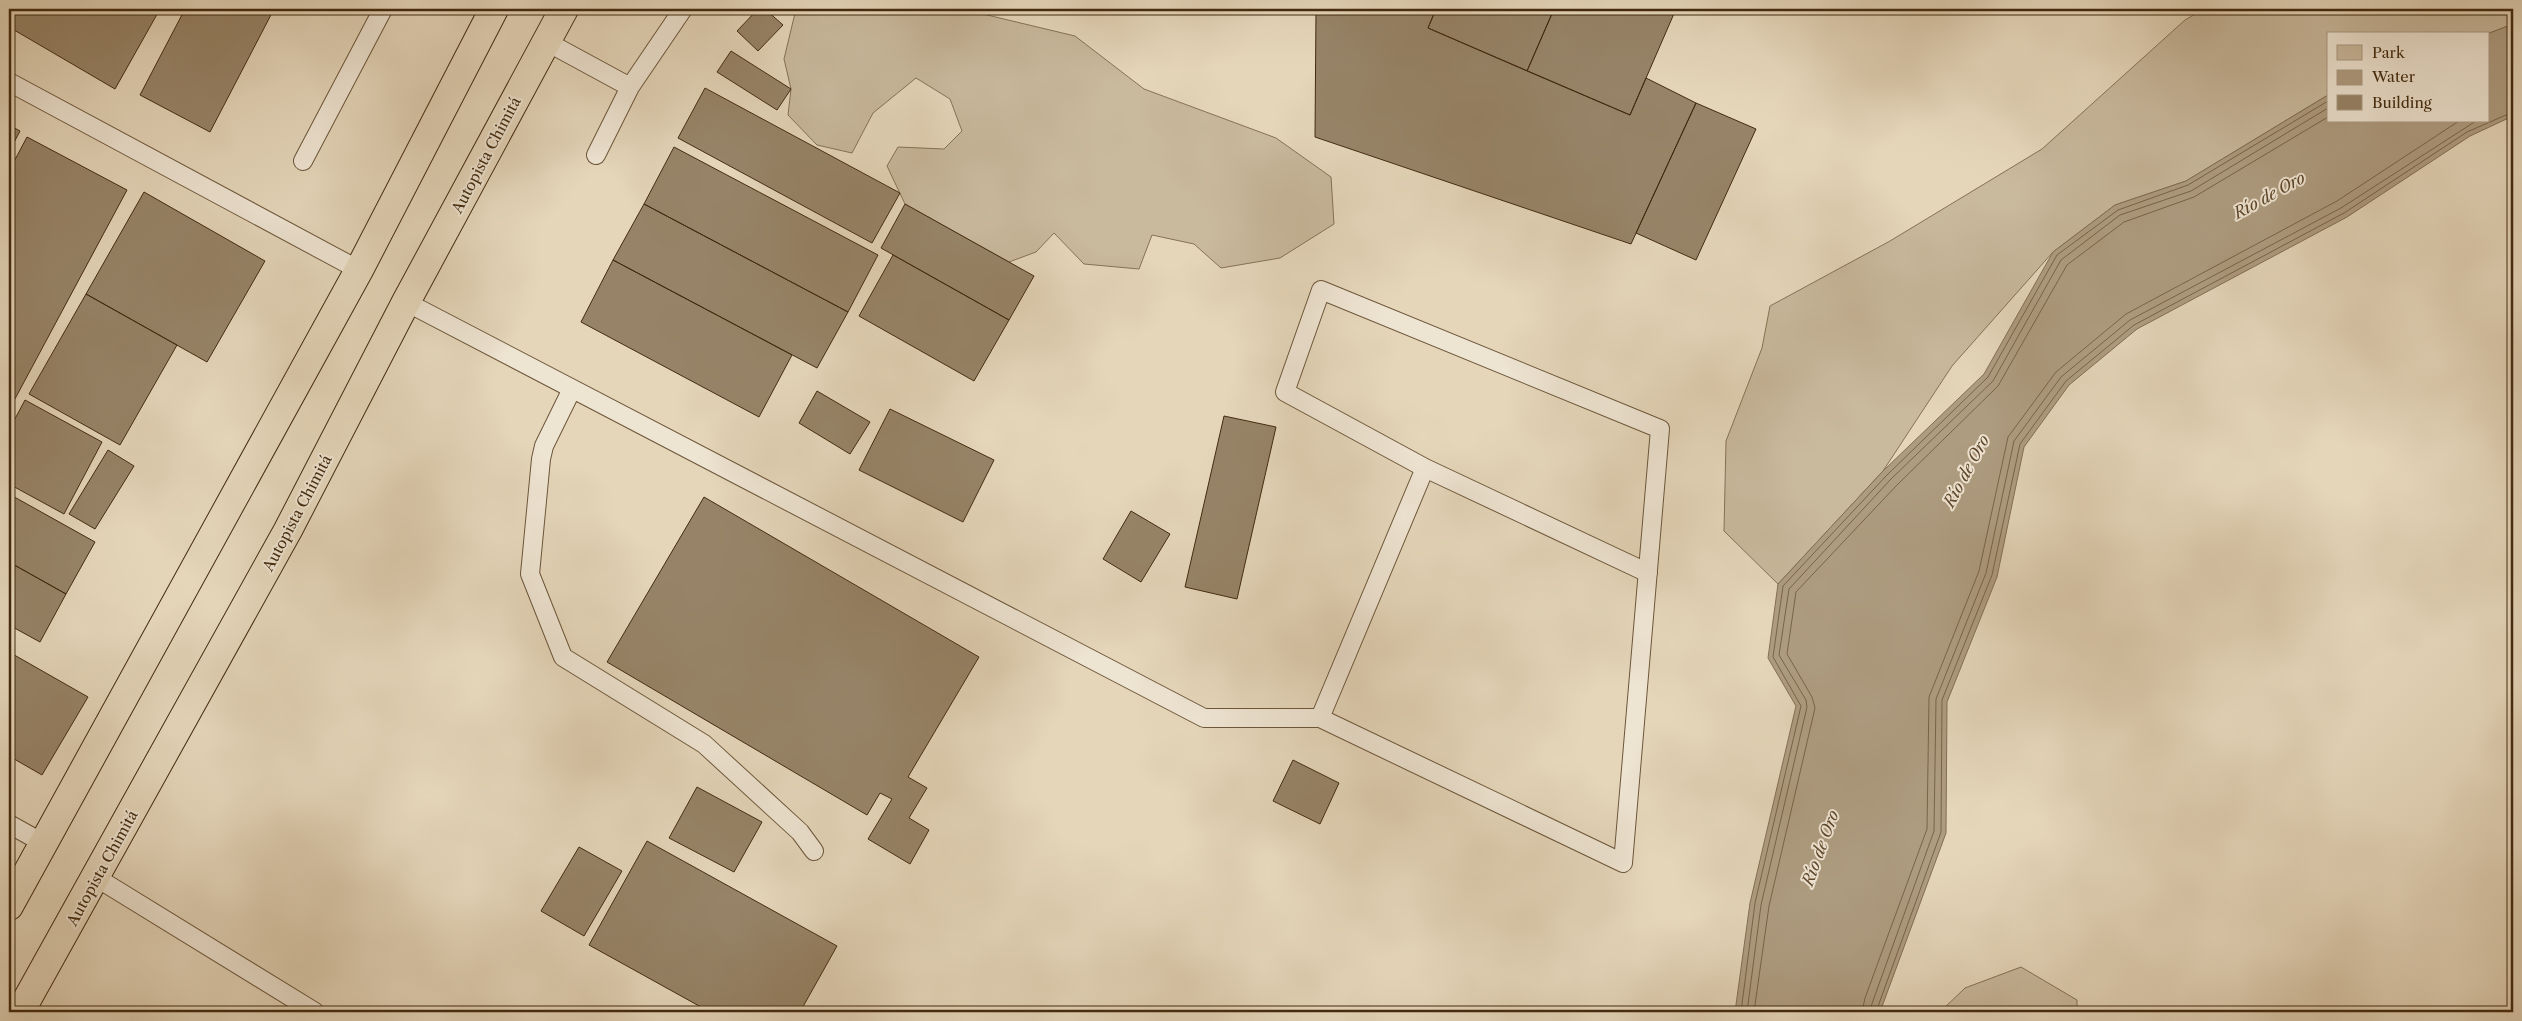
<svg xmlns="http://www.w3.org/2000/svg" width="2522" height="1021" font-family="'Libre Caslon Text',serif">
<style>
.green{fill:#c9b99d;stroke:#867256}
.water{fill:#ae9c80;stroke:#836f53}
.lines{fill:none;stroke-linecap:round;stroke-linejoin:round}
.shore{stroke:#786448;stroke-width:1}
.building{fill:#978468;stroke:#432b0f}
.service-casing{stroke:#6c563a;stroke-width:20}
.trunk-casing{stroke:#432b0f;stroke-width:30}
.service{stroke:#eee4d2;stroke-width:18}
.trunk{stroke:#e5d6ba;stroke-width:28}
.labels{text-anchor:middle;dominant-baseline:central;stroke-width:4;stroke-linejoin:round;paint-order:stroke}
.street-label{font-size:15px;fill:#432b0f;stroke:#eee4d2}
.water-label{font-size:16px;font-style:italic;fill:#5e472b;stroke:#eee4d2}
</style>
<rect width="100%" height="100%" fill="#e5d6ba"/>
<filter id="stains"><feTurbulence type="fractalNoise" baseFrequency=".004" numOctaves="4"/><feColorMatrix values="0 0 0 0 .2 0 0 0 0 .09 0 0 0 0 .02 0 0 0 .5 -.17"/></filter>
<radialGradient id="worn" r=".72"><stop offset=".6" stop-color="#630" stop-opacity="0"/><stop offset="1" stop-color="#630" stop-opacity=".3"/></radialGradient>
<path class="green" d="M796,9H962L1075,36L1144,89L1276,138L1331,177L1334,224L1280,258L1221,268L1194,244L1152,235L1139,269L1084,264L1054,233L1036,252L1009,262L905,204L887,166L898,147L944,149L962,131L950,99L916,78L873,113L852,153L817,145L788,115L791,89L784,59Z
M2204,9H2513V24L2487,34H2328V95L2186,181L2115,205L2053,252L1952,366L1883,471L1778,584L1724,531L1726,441L1762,348L1770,306L1890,241L2042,149L2185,20Z
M2021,967L2077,1000V1012H1940L1965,988Z"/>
<path class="water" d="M2513,24V116L2470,136L2347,217L2137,329L2069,385L2024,447L1997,577L1947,702L1946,833L1880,1012H1735L1750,903L1796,706L1768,658L1778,584L1883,471L1984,374L2053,252L2115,205L2186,181L2328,95V121H2488L2487,34Z"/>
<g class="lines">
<path class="shore" d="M1741,1012L1755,903L1801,706L1773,657L1783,586L1887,475L1988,377L2057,255L2118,210L2188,185L2328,101
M1747,1012L1761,905L1807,707L1806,700L1779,655L1789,589L1891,479L1993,381L2061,260L2120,215L2191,191L2328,108
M1754,1012L1769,906L1815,708L1812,697L1787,654L1796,592L1897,485L1998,386L2067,265L2124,222L2194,197L2328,117
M1862,1012L1865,998L1927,829L1929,697L1979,571L2008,437L2056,372L2126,314L2337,201L2459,121
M1869,1012L1934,831L1936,699L1986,573L2014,441L2061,377L2130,320L2341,208L2476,121
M1876,1012L1941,832L1942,700L1992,575L2020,444L2066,381L2134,325L2344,213L2467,132L2513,112"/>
</g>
<path class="building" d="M12,9H160L115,89L9,27V15Z
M185,9H274L210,132L140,95Z
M758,9H765L783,25L758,51L737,31Z
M1316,9H1436L1428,28L1630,115L1646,78L1696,103L1631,244L1315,137Z
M1436,9H1554L1527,71L1428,28Z
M1554,9H1676L1630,115L1527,71Z
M731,51L791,89L777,110L717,72Z
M705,88L900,193L872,243L678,138Z
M1696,103L1756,129L1696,260L1636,233Z
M9,125L20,131L9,152Z
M27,137L127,190L9,410V171Z
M674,147L878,255L848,312L644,204Z
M144,192L265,261L207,362L86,294Z
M644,204L848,312L817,368L613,260Z
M905,204L1034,276L1009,320L881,248Z
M893,255L1009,320L974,381L859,316Z
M613,260L792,355L759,417L581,322Z
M86,294L177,345L120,445L29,394Z
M817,391L870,422L850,454L799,423Z
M25,400L102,442L64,514L9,484V430Z
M890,409L994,460L963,522L859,470Z
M1224,416L1276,427L1237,599L1185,587Z
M108,450L134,466L95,529L69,514Z
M9,494L95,542L66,594L9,562Z
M704,497L979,657L908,777L927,788L909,818L929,830L910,864L868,839L892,799L880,793L867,815L607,662Z
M1131,511L1170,534L1141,582L1103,559Z
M9,562L66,594L40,642L9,625Z
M9,652L88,697L42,775L9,756Z
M1293,760L1339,783L1320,824L1273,801Z
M697,787L762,822L734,872L669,838Z
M647,841L837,946L800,1012H710L589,945Z
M579,847L622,871L584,936L541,911Z"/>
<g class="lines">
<defs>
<path id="service" d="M547,42L630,87
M9,82L359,270
M596,155L630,87L683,9
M303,161L383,9
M406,302L1204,718H1320L1623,863L1660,429L1321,290L1285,392L1425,468L1320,718
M572,389L544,446L541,459L530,574L563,657L704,744L800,832L814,851
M1425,468L1648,573
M9,824L43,843
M97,878L315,1012"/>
<path id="trunk" d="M9,906L359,270L494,9
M20,1012L288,530L406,302L564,9"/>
</defs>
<use href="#service" class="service-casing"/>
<use href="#trunk" class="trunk-casing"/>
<use href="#service" class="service"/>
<use href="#trunk" class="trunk"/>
</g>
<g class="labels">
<g class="street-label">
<text transform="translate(486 155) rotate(-62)">Autopista Chimitá</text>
<text transform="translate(297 513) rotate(-62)">Autopista Chimitá</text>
<text transform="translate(102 868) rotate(-61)">Autopista Chimitá</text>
</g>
<g class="water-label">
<text transform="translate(2269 195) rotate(-29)">Río de Oro</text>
<text transform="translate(1966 471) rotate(-62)">Río de Oro</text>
<text transform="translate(1820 848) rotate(-70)">Río de Oro</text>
</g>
</g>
<rect width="2522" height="1021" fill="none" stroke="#e5d6ba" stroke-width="30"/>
<rect x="10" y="10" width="2502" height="1001" fill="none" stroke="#432b0f" stroke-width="2.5"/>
<rect x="15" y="15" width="2492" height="991" fill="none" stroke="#432b0f"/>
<rect x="2327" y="32" width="162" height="90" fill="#eee4d2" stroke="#aa9a84"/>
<rect x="2337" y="45" width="25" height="15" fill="#c9b99d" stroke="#aa9a84"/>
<text x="2372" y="58" font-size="15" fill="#432b0f">Park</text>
<rect x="2337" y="70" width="25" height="15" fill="#ae9c80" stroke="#aa9a84"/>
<text x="2372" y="82" font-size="15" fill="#432b0f">Water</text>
<rect x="2337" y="95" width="25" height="15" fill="#978468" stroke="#aa9a84"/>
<text x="2372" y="108" font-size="15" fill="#432b0f">Building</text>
<rect width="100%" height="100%" filter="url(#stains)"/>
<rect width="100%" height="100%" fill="url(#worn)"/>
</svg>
